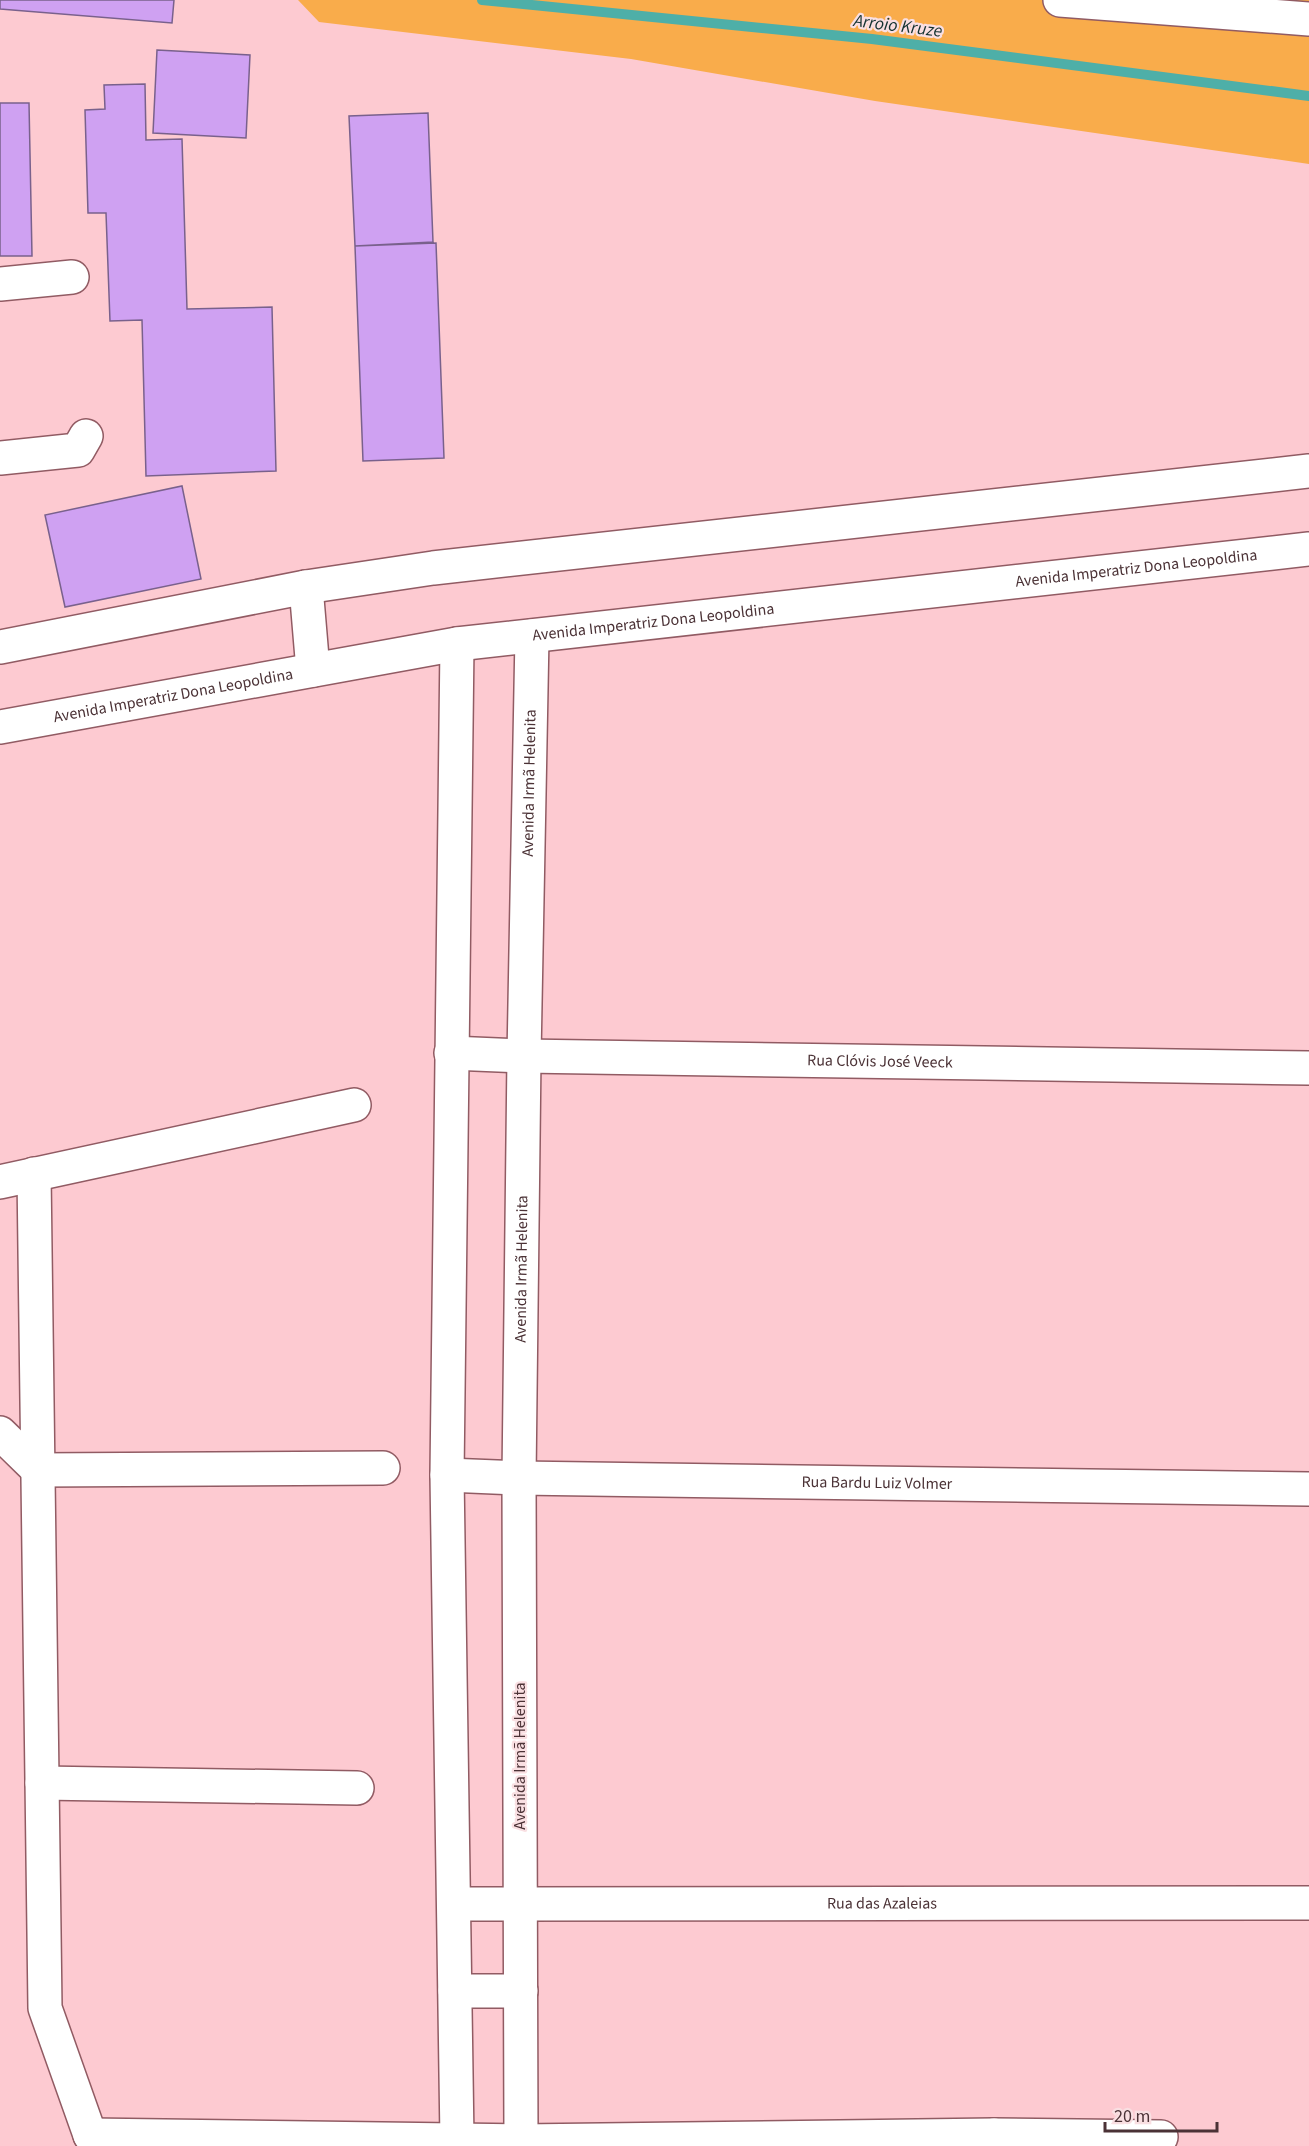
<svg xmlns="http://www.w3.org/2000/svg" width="1309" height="2146" font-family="'Source Sans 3',sans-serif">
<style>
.green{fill:#f9ac4b}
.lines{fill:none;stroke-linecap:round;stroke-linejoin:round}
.stream{stroke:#4eafa8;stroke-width:10}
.building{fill:#cfa1f2;stroke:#79618c;stroke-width:1.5}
.minor-casing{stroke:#915b63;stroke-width:36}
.major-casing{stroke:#915b63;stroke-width:36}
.minor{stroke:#fff;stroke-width:33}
.major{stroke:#fff;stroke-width:33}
.labels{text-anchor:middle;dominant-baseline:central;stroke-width:4.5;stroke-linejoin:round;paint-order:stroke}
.street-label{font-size:16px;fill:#4b3236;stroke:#f9dfe2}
.water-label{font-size:18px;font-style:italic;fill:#133230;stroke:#f9dfe2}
</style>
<rect width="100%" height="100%" fill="#fdcad1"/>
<path class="green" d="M298,0H1309V164L875,101L631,59L319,22Z"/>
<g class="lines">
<path class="stream" d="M482,0L872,39L1309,96"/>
</g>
<path class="building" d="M0,0H174L172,23L0,9Z
M157,50L250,55L246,138L153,133Z
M145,84L146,140L182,139L187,309L272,307L276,471L146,476L142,320L110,321L106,213H88L85,110L105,109L104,85Z
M0,103H29L32,256H0Z
M428,113L433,242L355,246L349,116Z
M436,243L444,458L363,461L355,246Z
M182,486L201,579L65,607L45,515Z"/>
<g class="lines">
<defs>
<g id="minor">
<path d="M1060,0L1309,19"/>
<path d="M0,284L72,277"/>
<path d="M0,458L78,450L86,436"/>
<path d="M306,587L313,670"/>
<path d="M457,644L447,1475L457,2140"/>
<path id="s1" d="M451,1053L524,1056L1309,1068"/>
<path d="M34,1174L45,2008L90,2135L100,2146"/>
<path d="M0,1182L354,1105"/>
<path d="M0,1433L38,1470L383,1468"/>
<path id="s2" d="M447,1475L519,1478L1309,1489"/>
<path d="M42,1783L357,1788"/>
<path id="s3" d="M454,1904L1309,1903"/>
<path d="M455,1991H521"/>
<path d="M90,2135L521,2141L994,2135L992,2146"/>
<path d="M994,2135L1161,2137"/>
<path id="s4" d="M521,2141L519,1478L524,1056L532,636"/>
</g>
<g id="major">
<path d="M0,647L306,587L433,568L1309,471"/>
<path id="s5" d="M0,727L457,644L1309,549"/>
</g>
</defs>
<use href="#minor" class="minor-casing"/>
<use href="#major" class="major-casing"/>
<use href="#minor" class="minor"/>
<use href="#major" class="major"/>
</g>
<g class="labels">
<g class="street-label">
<text stroke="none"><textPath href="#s5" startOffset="1148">Avenida Imperatriz Dona Leopoldina</textPath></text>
<text stroke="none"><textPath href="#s5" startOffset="662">Avenida Imperatriz Dona Leopoldina</textPath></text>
<text stroke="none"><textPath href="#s5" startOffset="176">Avenida Imperatriz Dona Leopoldina</textPath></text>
<text stroke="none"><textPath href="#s4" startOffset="1358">Avenida Irmã Helenita</textPath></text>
<text stroke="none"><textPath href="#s1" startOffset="429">Rua Clóvis José Veeck</textPath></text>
<text stroke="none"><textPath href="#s4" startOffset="872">Avenida Irmã Helenita</textPath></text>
<text stroke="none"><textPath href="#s2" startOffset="430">Rua Bardu Luiz Volmer</textPath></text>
<text transform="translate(520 1756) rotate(-90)">Avenida Irmã Helenita</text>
<text stroke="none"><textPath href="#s3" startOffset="428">Rua das Azaleias</textPath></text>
</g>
<g class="water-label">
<text transform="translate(898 26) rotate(7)">Arroio Kruze</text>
</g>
</g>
<path d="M1105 2122v9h112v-9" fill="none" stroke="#4b3236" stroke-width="3"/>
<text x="1114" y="2122" font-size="18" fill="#4b3236" stroke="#f9dfe2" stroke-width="4.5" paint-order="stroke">20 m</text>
</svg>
